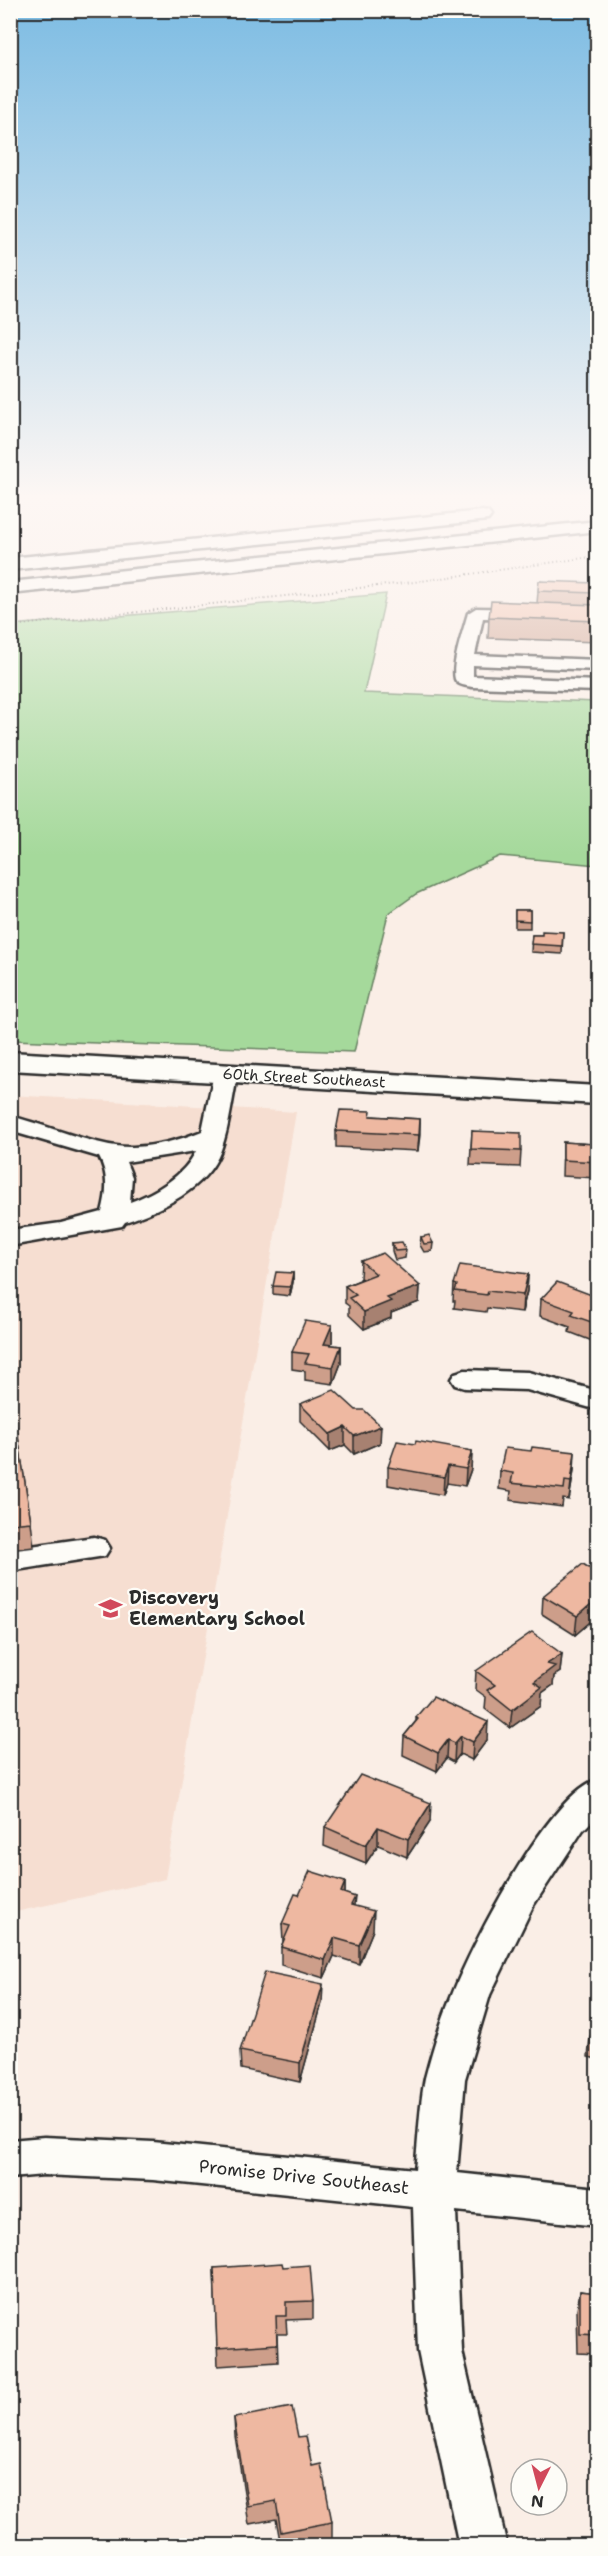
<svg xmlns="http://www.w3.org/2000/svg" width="608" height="2556" font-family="'Shantell Sans',sans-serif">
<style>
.built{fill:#f6ded1}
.green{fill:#a5d99b;stroke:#688263;stroke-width:1.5}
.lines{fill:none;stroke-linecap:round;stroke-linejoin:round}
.minor-casing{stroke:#2b2b2b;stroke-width:5}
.major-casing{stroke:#2b2b2b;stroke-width:5}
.highway-casing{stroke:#2b2b2b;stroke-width:5}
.path{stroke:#2b2b2b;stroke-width:2;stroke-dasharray:1 3;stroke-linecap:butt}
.minor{fill:#fdfcf7;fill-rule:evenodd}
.major{fill:#fdfcf7;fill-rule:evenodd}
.highway{fill:#fdfcf7;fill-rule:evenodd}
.wall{fill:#cd9e8a;stroke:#2b2b2b;stroke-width:1.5}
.shaded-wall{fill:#a78171;stroke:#2b2b2b;stroke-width:1.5}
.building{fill:#eeb8a1;stroke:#2b2b2b;stroke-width:1.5}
.labels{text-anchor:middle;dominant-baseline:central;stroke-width:4.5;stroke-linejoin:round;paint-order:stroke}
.street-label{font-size:15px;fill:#2b2b2b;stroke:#fdfcf7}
.near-poi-label{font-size:18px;font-weight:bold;fill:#2b2b2b;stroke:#fdfcf7;text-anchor:start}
.near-street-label{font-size:18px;fill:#2b2b2b;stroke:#fdfcf7}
</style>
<rect width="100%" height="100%" fill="#faeee6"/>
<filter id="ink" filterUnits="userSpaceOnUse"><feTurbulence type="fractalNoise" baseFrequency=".0167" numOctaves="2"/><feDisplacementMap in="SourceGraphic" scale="12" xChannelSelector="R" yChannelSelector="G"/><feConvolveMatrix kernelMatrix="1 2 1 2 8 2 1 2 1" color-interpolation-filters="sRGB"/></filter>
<g filter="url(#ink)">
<path class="built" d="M10,1095L296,1112L165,1879L11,1913Z"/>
<path class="green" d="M386,594L364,693L597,702V865L500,856L416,894L388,914L354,1052L11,1040V625Z"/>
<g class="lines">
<defs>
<path id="minor" d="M476,608L598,610V620L483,618L475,655L598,660V670L473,665V676L598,681V691L472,687C467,686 457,685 455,679C451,665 464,628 468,613Z
M226,1066L234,1068L238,1073C232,1098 230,1125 221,1150C207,1189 161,1210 125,1222L122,1226L10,1246V1230L61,1223L102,1212C107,1193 109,1175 99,1157L10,1131V1116C44,1124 102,1149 133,1147C157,1146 180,1140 202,1131L214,1073L218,1068ZM196,1151C184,1176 155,1193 130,1202L132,1177L126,1162Z
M465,1370L528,1372L598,1391V1410L527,1390L465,1388L455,1385L451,1379L455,1373Z
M94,1537L105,1540L110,1548L105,1556L10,1571V1549Z
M598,1779V1815L583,1830L533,1906L490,1995L465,2079L457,2173L598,2188V2226L456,2211L462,2351L507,2546H459L418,2351L413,2207L153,2180L44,2175L10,2178V2140L44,2137L153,2142L415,2169C419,2139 419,2107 425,2078C432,2051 441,2021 452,1995C471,1946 548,1795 598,1779Z"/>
<path id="major" d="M10,1052L598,1086V1104L10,1070Z"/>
<path id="highway" d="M482,511L488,512L491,516L488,520L10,570V558Z
M598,521V531L10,594V582Z"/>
</defs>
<use href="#minor" class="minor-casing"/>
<use href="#major" class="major-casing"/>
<use href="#highway" class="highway-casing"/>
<path class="path" d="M10,626L414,582L598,556"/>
<use href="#minor" class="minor"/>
<use href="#major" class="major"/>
<use href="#highway" class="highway"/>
</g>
<path class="wall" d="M539,581L595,593L594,605H597V642L488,638L489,617L537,603Z
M515,910H530V928H515Z
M563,932L562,954L531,952L532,935H542Z
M371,1116L420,1119L418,1151L336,1147V1131Z
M472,1131L521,1151L520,1167L470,1165Z
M594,1136H597V1178L562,1176L563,1142L593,1144Z
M421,1237L433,1243L432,1251L424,1252L420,1245Z
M392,1243L406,1250L405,1258L395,1260L392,1251Z
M361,1261L420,1286L419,1302L391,1313V1318L364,1329L349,1315V1306L345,1303V1286L362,1279L360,1278Z
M293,1273V1282L290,1296L273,1294V1286Z
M528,1274L527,1291L522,1312L487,1308L486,1312L454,1308L455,1301H453L454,1284Z
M597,1297V1339L595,1342L569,1332L570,1327L540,1316L541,1299Z
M332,1325V1342L330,1345L341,1346V1363L333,1384L305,1380V1371L292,1369V1352Z
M10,1384L31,1522L34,1547L10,1550Z
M300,1404L356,1410L380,1443L354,1454L345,1445L330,1451L300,1421Z
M415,1444L472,1451L471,1469L465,1486L447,1483L443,1495L388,1485V1467Z
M574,1470L569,1500L563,1499L562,1507L510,1500L511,1491L499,1489L500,1471Z
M597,1573V1618L596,1617L575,1635L542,1614L543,1596Z
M562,1654L560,1672L554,1676L553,1685L542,1693L541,1706L510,1728L485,1709L486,1697L475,1689L476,1671Z
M416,1717L487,1740L472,1760L460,1754L454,1762L447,1758L437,1771L403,1755L404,1736L416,1721Z
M430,1822L407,1857L378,1845L366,1863L324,1846L325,1827Z
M345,1882V1894L355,1897L354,1906L373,1930L359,1964L334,1956L324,1978L281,1965V1947L283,1942L282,1924L299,1895Z
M322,2003L300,2082L241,2069L240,2051Z
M597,2010V2059L588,2057L590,2038Z
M283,2267L313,2301V2319L286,2320L287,2334H277L278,2362L218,2366L214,2268Z
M580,2291L597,2293V2354L578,2353L577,2309Z
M234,2418L298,2437L312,2466L332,2522V2540L303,2546H281L276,2519L249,2524L235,2436Z"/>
<path class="shaded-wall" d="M420,1119V1135L418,1151Z
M293,1273V1282L290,1296V1287Z
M528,1274L527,1291L522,1312L523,1295Z
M420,1286L419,1302L391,1313V1318L364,1329V1312L387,1298Z
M597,1324V1339L595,1342Z
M332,1325V1342L324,1361V1344Z
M341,1346V1363L333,1384V1367Z
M381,1426L380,1443L354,1454V1436Z
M345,1427V1445L330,1451V1434Z
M472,1451L471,1469L465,1486L466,1469Z
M575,1452L574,1470L569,1500L571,1482Z
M448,1466L447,1483L443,1495L444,1477Z
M597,1599L596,1617L575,1635L577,1616Z
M562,1654L560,1672L554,1676L553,1685L542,1693L541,1706L510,1728L512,1710L547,1664Z
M488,1722L487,1740L472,1760L473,1742Z
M461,1736L460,1754L454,1762L455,1743Z
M448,1740L447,1758L437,1771L438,1753Z
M431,1803L430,1822L407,1857L408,1839Z
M378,1827V1845L366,1863V1845Z
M345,1882V1900L341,1892Z
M374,1911L373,1930L359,1964V1945Z
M334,1938V1956L324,1978L325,1960Z
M323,1984L322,2003L300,2082V2063Z"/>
<path class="building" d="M539,581L595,583V593L538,591Z
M491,601L597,605V621L489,617Z
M515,910H530V921L515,920Z
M542,931L563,932L562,946L531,944L532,935H542Z
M340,1110L371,1111L370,1116L420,1119L419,1135L336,1131Z
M472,1131L521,1133V1151L471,1149Z
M594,1136H597V1162L563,1160V1142L594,1144Z
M429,1235L433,1243L424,1244L421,1237Z
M402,1242L406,1250L395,1251L392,1243Z
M383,1253L420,1286L387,1298L391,1301L364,1312L349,1298L356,1295L345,1286L376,1274L361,1261Z
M460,1265L528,1274L523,1295L488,1291L487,1295L455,1291L457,1285L454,1284Z
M276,1272L293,1273L290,1287L273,1286Z
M557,1282L597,1297V1324L571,1315L574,1311L541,1299Z
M305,1321L332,1325L324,1344L341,1346L333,1367L305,1363L309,1354L292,1352Z
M10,1384L31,1522L10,1524Z
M334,1390L356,1410H364L381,1426L354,1436L345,1427L330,1434L300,1404Z
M397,1441L415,1444L416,1441L472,1451L466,1469L448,1466L444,1477L388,1467Z
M532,1447L575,1452L571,1482L565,1481L564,1489L511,1483L513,1473L500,1471L505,1448L531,1451Z
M583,1564L597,1573V1599L577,1616L543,1596Z
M532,1632L562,1654L547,1664L555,1666L534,1682L542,1687L512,1710L487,1690L495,1685L476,1671Z
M433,1697L488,1722L473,1742L461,1736L455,1743L448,1740L438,1753L404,1736L418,1719L416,1717Z
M360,1775L431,1803L408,1839L378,1827L366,1845L325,1827Z
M310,1871L345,1882L341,1892L355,1897L351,1905L374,1911L359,1945L334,1938L325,1960L281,1947L290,1926L282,1924L295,1894L299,1895Z
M265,1972L323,1984L300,2063L240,2051Z
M597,2010V2040L590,2038Z
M282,2263L283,2267L310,2265L313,2301L286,2302V2316H276L277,2344L217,2348L214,2268Z
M580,2291L597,2293V2335L580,2334Z
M292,2407L298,2437L306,2436L312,2466L321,2464L332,2522L281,2532L276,2501L248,2506L234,2418Z"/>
</g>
<linearGradient id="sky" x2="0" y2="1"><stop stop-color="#7dbce3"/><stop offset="0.58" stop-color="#fdf7f4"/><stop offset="1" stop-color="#fdf7f4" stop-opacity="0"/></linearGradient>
<rect width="608" height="856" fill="url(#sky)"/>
<defs>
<symbol id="school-bare" viewBox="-9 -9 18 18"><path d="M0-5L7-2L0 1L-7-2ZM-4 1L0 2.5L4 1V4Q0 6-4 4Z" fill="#d1495b" stroke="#fdfcf7" stroke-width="2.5" paint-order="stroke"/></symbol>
</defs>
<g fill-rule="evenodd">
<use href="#school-bare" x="94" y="1592" width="33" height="33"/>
</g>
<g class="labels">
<g class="street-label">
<text transform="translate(304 1078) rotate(3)">60th Street Southeast</text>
</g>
<g class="near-poi-label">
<text x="129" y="1598">Discovery<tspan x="129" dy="21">Elementary School</tspan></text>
</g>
<g class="near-street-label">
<text transform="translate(304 2177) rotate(6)">Promise Drive Southeast</text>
</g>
</g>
<rect width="608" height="2556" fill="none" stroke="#fdfcf7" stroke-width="36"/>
<rect x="18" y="18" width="572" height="2520" fill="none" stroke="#2b2b2b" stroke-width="2" filter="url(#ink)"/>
<g transform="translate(539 2487) rotate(186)"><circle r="28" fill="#fdfcf7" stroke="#a9a8a5" stroke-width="1.5"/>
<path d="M0-4.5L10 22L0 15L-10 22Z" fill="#d1495b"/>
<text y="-9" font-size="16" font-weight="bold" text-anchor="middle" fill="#2b2b2b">N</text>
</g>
</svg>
